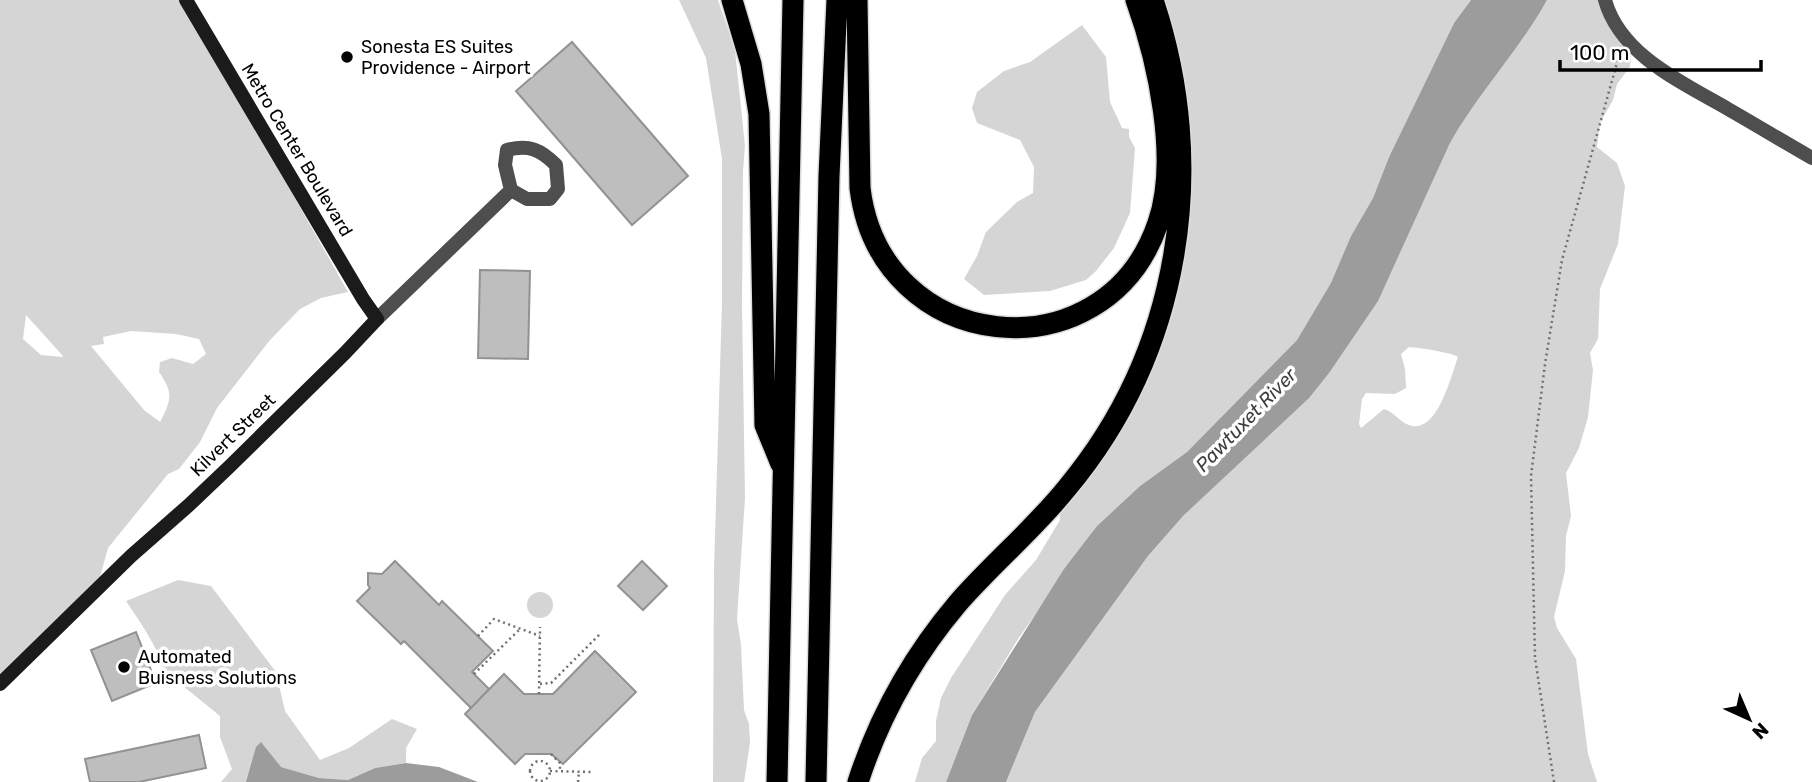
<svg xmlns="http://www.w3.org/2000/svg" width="1812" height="782" font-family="Rubik,sans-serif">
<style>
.green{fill:#d5d5d5;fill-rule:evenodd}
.water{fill:#9c9c9c}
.building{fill:#bebebe;stroke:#929292;stroke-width:2}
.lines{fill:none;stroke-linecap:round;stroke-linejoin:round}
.highway-casing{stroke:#dbdbdb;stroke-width:24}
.path{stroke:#707070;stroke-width:2.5;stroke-dasharray:2 3.5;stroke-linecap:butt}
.street{stroke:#4e4e4e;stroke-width:14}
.secondary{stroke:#1b1b1b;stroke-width:14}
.highway{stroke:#000;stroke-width:21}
.poi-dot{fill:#000;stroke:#fff;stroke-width:2.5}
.labels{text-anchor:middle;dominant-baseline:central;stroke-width:7;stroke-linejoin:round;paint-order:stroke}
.poi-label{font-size:18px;fill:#000;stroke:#fff;text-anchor:start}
.street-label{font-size:18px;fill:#000;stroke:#fff}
.water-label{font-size:19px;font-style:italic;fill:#3d3d3d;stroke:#fff}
</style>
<rect width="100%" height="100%" fill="#fff"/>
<path class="green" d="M0,0H183L348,292L321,298L300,309L270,340L217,408L200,442L179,469L168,474L108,548L100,577L103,582L0,680ZM26,315L63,356L62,357L41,355L23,339ZM131,331L176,334L199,339L206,354L193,364L172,358L160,362L159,372C173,392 172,399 160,422L144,410L91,346L104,344L103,337Z
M679,0H718L735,50L745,146L743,171L742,306L745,498L737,619L741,645L744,710L749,724L750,743L744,782H713L714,570L722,302V159L706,58Z
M1162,0H1471L1454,23L1389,157L1373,198L1351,236L1331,284L1297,340L1187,452L1140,486L1097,526L1018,639L972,715L946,782H915L922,758L936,741V721L941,698L951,678L1005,595L1036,560L1060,520V513L1074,498L1126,415L1175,299L1189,223L1190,126Z
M1547,0H1605L1632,46L1630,67L1617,84L1613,100L1600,123L1597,147L1617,163L1625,186L1618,244L1600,289L1598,339L1590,353L1593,370L1588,417L1579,448L1566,473L1571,516L1566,536L1565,571L1554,617L1557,628L1576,659L1588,754L1597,782H1006L1035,712L1148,556L1184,515L1449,145C1477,94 1519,51 1547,0ZM1409,347C1419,348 1451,352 1458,357C1451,376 1438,431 1412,426C1401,424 1395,412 1384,409L1361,428L1359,424L1362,399L1366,393L1395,394L1406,388L1405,369L1401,354Z
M1082,25L1106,57L1110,102L1122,128L1129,129V137L1135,148L1130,213L1114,248L1096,271L1086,280L1050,291L984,295L964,279L977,256L986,232L1017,202L1033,193L1034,167L1020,140L977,123L972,108L977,92L1004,71L1030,62Z
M178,580L211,586L276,672L285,711L320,760L349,748L392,719L417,729L406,748V763L375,768L348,780L319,778L281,767L248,776L246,782H221L232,769L220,737V716L183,686H168C165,657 142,625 126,601Z
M527 605a13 13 0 1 1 26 0a13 13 0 1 1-26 0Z"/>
<path class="water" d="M1471,0H1547C1519,51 1477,94 1449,145L1378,301L1329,373L1309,398L1184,515L1148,556L1035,712L1006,782H946L972,715L1064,569L1097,526L1140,486L1187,452L1297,340L1331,283L1351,236L1373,198L1389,157L1454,23Z
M261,742L281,767L319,778L348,780L375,768L406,763L439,767L478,782H246L256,747Z"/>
<path class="building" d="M572,42L688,176L632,225L516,91Z
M480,270L530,271L528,359L478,358Z
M395,561L439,605L442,601L493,651L472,672L489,689L471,708L404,641L401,644L357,601L370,588L368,585V573L382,574Z
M642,561L667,586L643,610L618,586Z
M136,632L156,683L112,701L91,650Z
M595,651L636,692L563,764L551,754H525L515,764L465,714L504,674L524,694H553Z
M199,735L206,768L139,782H90L85,759Z"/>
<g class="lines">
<defs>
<path id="highway" d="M732,0L751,64L759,114L765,425L781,464
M857,0L860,188C880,355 1105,379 1158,223C1180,160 1158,61 1136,0
M777,782L793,0
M816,782L829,176L837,0
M858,782C879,717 914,655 958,603C993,563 1034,529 1067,488C1181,351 1209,167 1153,0"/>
</defs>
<use href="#highway" class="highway-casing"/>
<path class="path" d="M478,636L494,619L540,636
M474,674L520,629
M540,684L551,683L601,633
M539,694L540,627
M551,754L560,763V771
M530 771a10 10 0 1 1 20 0a10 10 0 1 1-20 0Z
M550,771L592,772
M578,782L579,771
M1554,782L1535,658L1531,476L1545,364L1562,260L1620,52"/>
<path class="street" d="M1605,0C1620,55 1683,83 1728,109C1756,125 1784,142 1812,158
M377,319L511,190L527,199H550L558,189L556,165C541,150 529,144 507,150L505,165L511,190"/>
<path class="secondary" d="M0,684L131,556L189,505L229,467L345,353L377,319L363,299L186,0"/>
<use href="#highway" class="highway"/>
</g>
<g class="poi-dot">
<circle cx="347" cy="57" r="7"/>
<circle cx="124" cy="667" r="7"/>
</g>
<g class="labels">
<g class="poi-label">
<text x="361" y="47">Sonesta ES Suites<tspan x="361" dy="21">Providence - Airport</tspan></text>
<text x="138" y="657">Automated<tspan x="138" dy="21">Buisness Solutions</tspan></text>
</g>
<g class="street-label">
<text transform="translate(297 150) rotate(59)">Metro Center Boulevard</text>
<text transform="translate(233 435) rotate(-44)">Kilvert Street</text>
</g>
<g class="water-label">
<text transform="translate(1246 420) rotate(-46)">Pawtuxet River</text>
</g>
</g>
<g transform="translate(1749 719) rotate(136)" stroke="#ffffff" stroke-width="5" paint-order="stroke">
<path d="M0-5L12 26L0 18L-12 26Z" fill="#000000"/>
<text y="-10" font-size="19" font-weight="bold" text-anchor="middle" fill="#000000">N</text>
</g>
<path d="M1560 60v10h201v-10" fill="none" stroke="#000000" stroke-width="3.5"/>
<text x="1570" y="60" font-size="21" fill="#000000" stroke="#ffffff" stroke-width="5" paint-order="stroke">100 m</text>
</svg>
